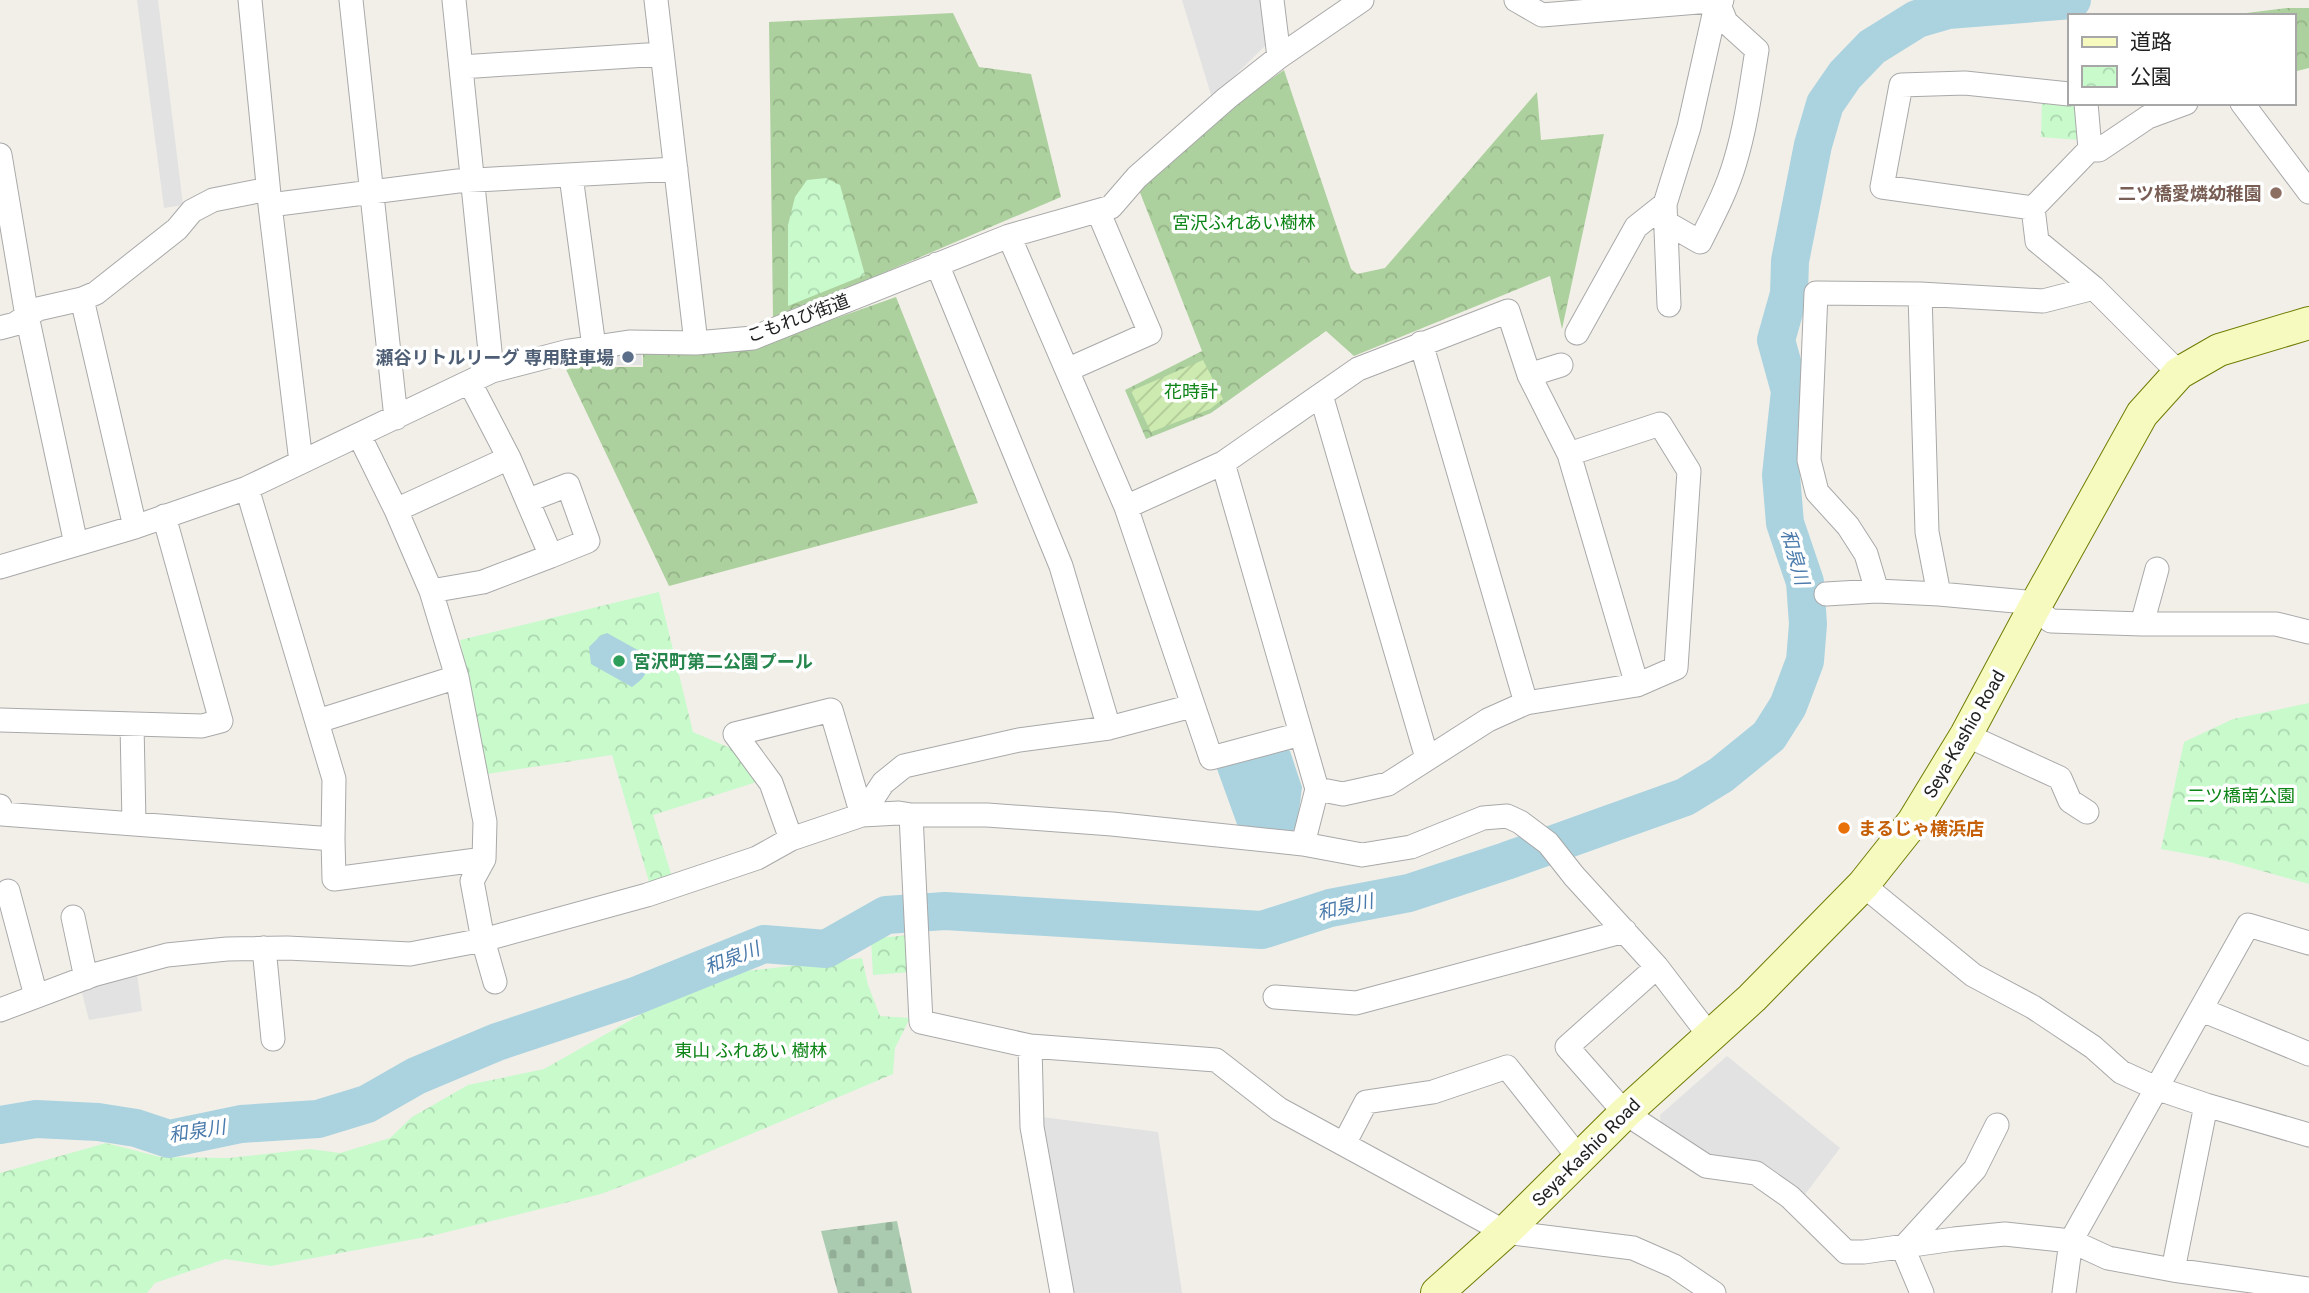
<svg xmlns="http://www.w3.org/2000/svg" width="2309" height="1293" font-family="Roboto,'Noto Sans JP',sans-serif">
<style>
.forest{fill:url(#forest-crowns)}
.cemetery{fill:url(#cemetery-stones)}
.park{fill:url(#park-crowns)}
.garden{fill:url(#garden-furrows)}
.parking{fill:#e2e2e2}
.water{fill:#aad3df}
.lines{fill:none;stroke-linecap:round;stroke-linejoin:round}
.river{stroke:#aad3df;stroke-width:38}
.minor-casing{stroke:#a9a9a9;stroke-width:25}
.secondary-casing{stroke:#707d05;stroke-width:34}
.minor{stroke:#fff;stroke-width:23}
.secondary{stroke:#f7fabf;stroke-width:32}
.education-dot{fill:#8d6e63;stroke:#fff;stroke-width:2.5}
.service-dot{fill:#5c6f8a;stroke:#fff;stroke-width:2.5}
.leisure-dot{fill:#2e9e5b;stroke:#fff;stroke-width:2.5}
.food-dot{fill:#e8710a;stroke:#fff;stroke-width:2.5}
.labels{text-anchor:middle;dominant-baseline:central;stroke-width:7;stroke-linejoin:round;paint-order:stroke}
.education-label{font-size:18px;font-weight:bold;fill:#785e54;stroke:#fff;text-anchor:end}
.park-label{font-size:18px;fill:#0c8416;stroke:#fff}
.street-label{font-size:18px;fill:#222;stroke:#fff}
.service-label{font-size:18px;font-weight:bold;fill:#4e5e75;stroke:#fff;text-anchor:end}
.leisure-label{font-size:18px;font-weight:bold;fill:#27864d;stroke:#fff;text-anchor:start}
.food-label{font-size:18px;font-weight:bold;fill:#c56008;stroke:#fff;text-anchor:start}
.water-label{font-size:19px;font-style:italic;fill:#4a7aab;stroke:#fff}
</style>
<defs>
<pattern id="forest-crowns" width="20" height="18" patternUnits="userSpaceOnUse" patternTransform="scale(1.75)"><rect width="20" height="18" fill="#add19e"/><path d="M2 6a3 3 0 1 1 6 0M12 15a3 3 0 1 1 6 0" fill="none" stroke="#95b388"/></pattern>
<pattern id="cemetery-stones" width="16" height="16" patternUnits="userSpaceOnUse" patternTransform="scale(1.75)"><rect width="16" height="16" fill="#aacbaf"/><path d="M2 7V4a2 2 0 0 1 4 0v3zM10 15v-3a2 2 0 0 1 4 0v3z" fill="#92ae96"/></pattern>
<pattern id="park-crowns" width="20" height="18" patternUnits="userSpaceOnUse" patternTransform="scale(1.75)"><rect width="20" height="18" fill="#c8facc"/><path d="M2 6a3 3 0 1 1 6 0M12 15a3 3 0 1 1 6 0" fill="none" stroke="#acd6af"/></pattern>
<pattern id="garden-furrows" width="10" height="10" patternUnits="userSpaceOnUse" patternTransform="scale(1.75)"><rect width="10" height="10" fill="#cdebb0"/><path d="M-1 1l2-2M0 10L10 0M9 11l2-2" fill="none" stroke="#b0c997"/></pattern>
</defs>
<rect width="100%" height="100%" fill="#f2efe9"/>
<path class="forest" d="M2287,8H2309V68L2293,72V16H2222Z
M953,13L979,67L1031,74L1061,197L773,320L769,22Z
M1284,70L1351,269L1357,274L1385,268L1537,92L1541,140L1604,134L1562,329L1550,276L1354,356L1326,331L1211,413L1146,439L1125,390L1202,351L1139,190L1241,100Z
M896,297L978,503L669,586L562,361L613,351V367H643V348L774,340Z"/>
<path class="cemetery" d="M897,1221L912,1293H838L821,1231Z"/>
<path class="park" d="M2042,99L2081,103L2079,140L2041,137Z
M826,178L840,185L865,275L788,306V225L795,197L807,180Z
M659,592L693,732L730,748L763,780L653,815L673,880L650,885L612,755L487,774L460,640Z
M2309,703V884L2226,861L2161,849L2184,742L2233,719Z
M910,935L911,972L873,975L871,940L877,938Z
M862,958L868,985L880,1016L910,1018L895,1048L893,1074L673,1167L601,1194L431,1236L271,1266L225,1259L155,1283L147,1293H0V1173L106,1143L160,1157L229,1158L310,1149L340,1153L390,1138L412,1117L468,1085L544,1069L645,1012L737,972Z"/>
<path class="garden" d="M1203,360L1223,399L1210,409L1151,432L1131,391Z"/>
<path class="parking" d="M137,0H158L183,205L164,208Z
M1182,0H1263L1268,43L1212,98Z
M641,348L642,365H615L614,349Z
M137,974L142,1011L89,1020L81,989Z
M1727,1056L1840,1148L1803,1197L1782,1176L1753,1165L1715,1160L1661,1127L1660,1115Z
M1042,1117L1158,1132L1182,1293H1071Z"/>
<path class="water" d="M607,633L645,654C650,671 646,677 632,687L591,664L589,647L600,636Z
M1285,748L1290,751L1302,787L1297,828L1290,832L1238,827L1217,769Z"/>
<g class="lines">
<path class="river" d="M0,1125L36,1119L98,1122L136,1128L169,1139L241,1124L318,1119L367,1104L416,1076L497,1042L635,996L764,944L826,949L886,915L945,911L1262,930L1330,908L1409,893L1506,861L1685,797L1721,775L1769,736L1788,706L1805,661L1808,624L1805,582L1785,523L1781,475L1790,391L1776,340L1789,294L1790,261L1813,145L1825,104L1845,75L1872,47L1917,19L1948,10L2072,0"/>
<defs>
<path id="minor" d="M250,0L270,205L301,462
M351,0L396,418
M454,0L492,371
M656,0L696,343
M1272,0L1279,57
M1516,0L1542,15L1722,0
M461,67L662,54
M2242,103L2309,192
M2090,149L2099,150L2148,117L2186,103
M0,155L27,316L76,544
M571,176L594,347
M1665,204L1689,127L1717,1
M270,205L458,181L676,169
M2033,208L1882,187L1901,85L1965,83L2069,94
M2033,208L2037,241L2094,288L2179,373
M2033,208L2090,149L2086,103
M1665,222L1700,242C1713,216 1727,190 1735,162C1746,126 1751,87 1757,50L1726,22L1717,0
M1009,236L1126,507L1211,758L1301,734
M937,264L1061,566L1109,728
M1920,294L1927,532L1939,594
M82,299L135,527
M0,328L15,324L38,309L82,299L96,293L177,229L192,211L213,200L268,189
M1577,333L1636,227L1665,204L1669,305
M1421,343L1526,703
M1067,370L1150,333L1098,211
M1529,375L1561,365
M1321,395L1427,758
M359,435L396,510L431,591L457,677L485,822L484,859L472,881L483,940L495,982
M1223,463L1317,789L1303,844
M247,488L334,779L333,839
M529,500L568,485L588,541L551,556
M1126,507L1223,463L1358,369L1508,311L1529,375L1569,454L1637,685
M396,510L509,458
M0,567L135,527L247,488L492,371L569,351L629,342L696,343L753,338L1009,236L1111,207L1137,177L1227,98L1279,57L1362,0
M431,591L483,582L551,556L509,458L470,383
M1877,591L1866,554L1848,526L1817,492L1809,460L1816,293L1920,294L2043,301L2094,288
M1826,594L1877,591L1939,594L2026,602L2051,621L2142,624H2276L2309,632
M2142,624L2157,569
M0,720L202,726L221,721L164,516
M318,721L457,677
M132,724L134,823
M1966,735L2060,778L2070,801L2087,812
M1317,789L1343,794L1388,784L1488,720L1526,703L1637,685L1676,668L1689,471L1660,424L1569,454
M0,806L2,814L333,839L334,879L484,859
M862,815L883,783L904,766L1019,740L1109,728L1192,706
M911,815L921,1022L1030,1046L1216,1060L1279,1109L1505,1232L1633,1248L1674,1266L1714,1293
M791,839L771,783L735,734L831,710L862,815
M1863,885L1973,975L2033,1007L2093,1047L2121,1072L2156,1088L2206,1105L2309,1135
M8,891L36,996
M73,917L86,978
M264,948L273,1039
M1657,967L1567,1047L1625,1113L1706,1166L1756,1173L1790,1197L1846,1252H1864L1954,1239L2005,1234L2071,1241L2108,1258L2173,1270L2309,1289
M1275,997L1356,1003L1625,931
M0,1010L93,975L167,955L227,949L287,948L410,954L483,940L647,895L757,858L791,839L862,815L899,813L911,815H987L1112,824L1303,844L1362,855L1411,847L1483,818L1507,816L1520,822L1548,843L1574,876L1657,967L1709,1035
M2202,1010L2309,1054
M1030,1046L1032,1127L1062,1293
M1344,1144L1366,1102L1433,1092L1507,1067L1579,1158
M2173,1270L2206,1105
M1922,1293L1903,1248L1975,1169L1997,1125
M2064,1293L2071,1241L2248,925L2309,943"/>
<path id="secondary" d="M1437,1293L1505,1232L1625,1113L1752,998L1863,885L1913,822L1966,735L2034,608L2142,414L2179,373L2219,350L2309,323"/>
</defs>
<use href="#minor" class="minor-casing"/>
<use href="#secondary" class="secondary-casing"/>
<use href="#minor" class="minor"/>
<use href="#secondary" class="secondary"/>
</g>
<circle class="education-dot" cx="2276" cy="193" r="7"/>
<circle class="service-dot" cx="628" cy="357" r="7"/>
<circle class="leisure-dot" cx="619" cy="661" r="7"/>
<circle class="food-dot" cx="1844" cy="828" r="7"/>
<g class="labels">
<g class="education-label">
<text x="2262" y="193">二ツ橋愛燐幼稚園</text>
</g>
<g class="park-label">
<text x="1244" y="222">宮沢ふれあい樹林</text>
<text x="1191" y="391">花時計</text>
<text x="2241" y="795">二ツ橋南公園</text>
<text x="751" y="1050">東山 ふれあい 樹林</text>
</g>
<g class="street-label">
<text transform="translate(798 318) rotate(-20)">こもれび街道</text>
<text transform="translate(1964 734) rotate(-60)">Seya-Kashio Road</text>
<text transform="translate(1586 1152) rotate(-45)">Seya-Kashio Road</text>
</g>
<g class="service-label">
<text x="614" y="357">瀬谷リトルリーグ 専用駐車場</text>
</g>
<g class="leisure-label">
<text x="633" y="661">宮沢町第二公園プール</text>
</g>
<g class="food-label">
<text x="1858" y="828">まるじゃ横浜店</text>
</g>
<g class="water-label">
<text transform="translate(1795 557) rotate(74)">和泉川</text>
<text transform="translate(1345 907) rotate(-13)">和泉川</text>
<text transform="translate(732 958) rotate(-21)">和泉川</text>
<text transform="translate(197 1131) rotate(-9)">和泉川</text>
</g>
</g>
<rect x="2068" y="14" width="228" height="91" fill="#ffffff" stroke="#a7a7a7" stroke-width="2"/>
<rect x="2082" y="37" width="35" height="10" fill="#f7fabf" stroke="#a7a7a7" stroke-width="2"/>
<text x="2130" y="49" font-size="21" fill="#222222">道路</text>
<rect x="2082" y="66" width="35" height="21" fill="url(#park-crowns)" stroke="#a7a7a7" stroke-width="2"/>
<text x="2130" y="84" font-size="21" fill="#222222">公園</text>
</svg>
